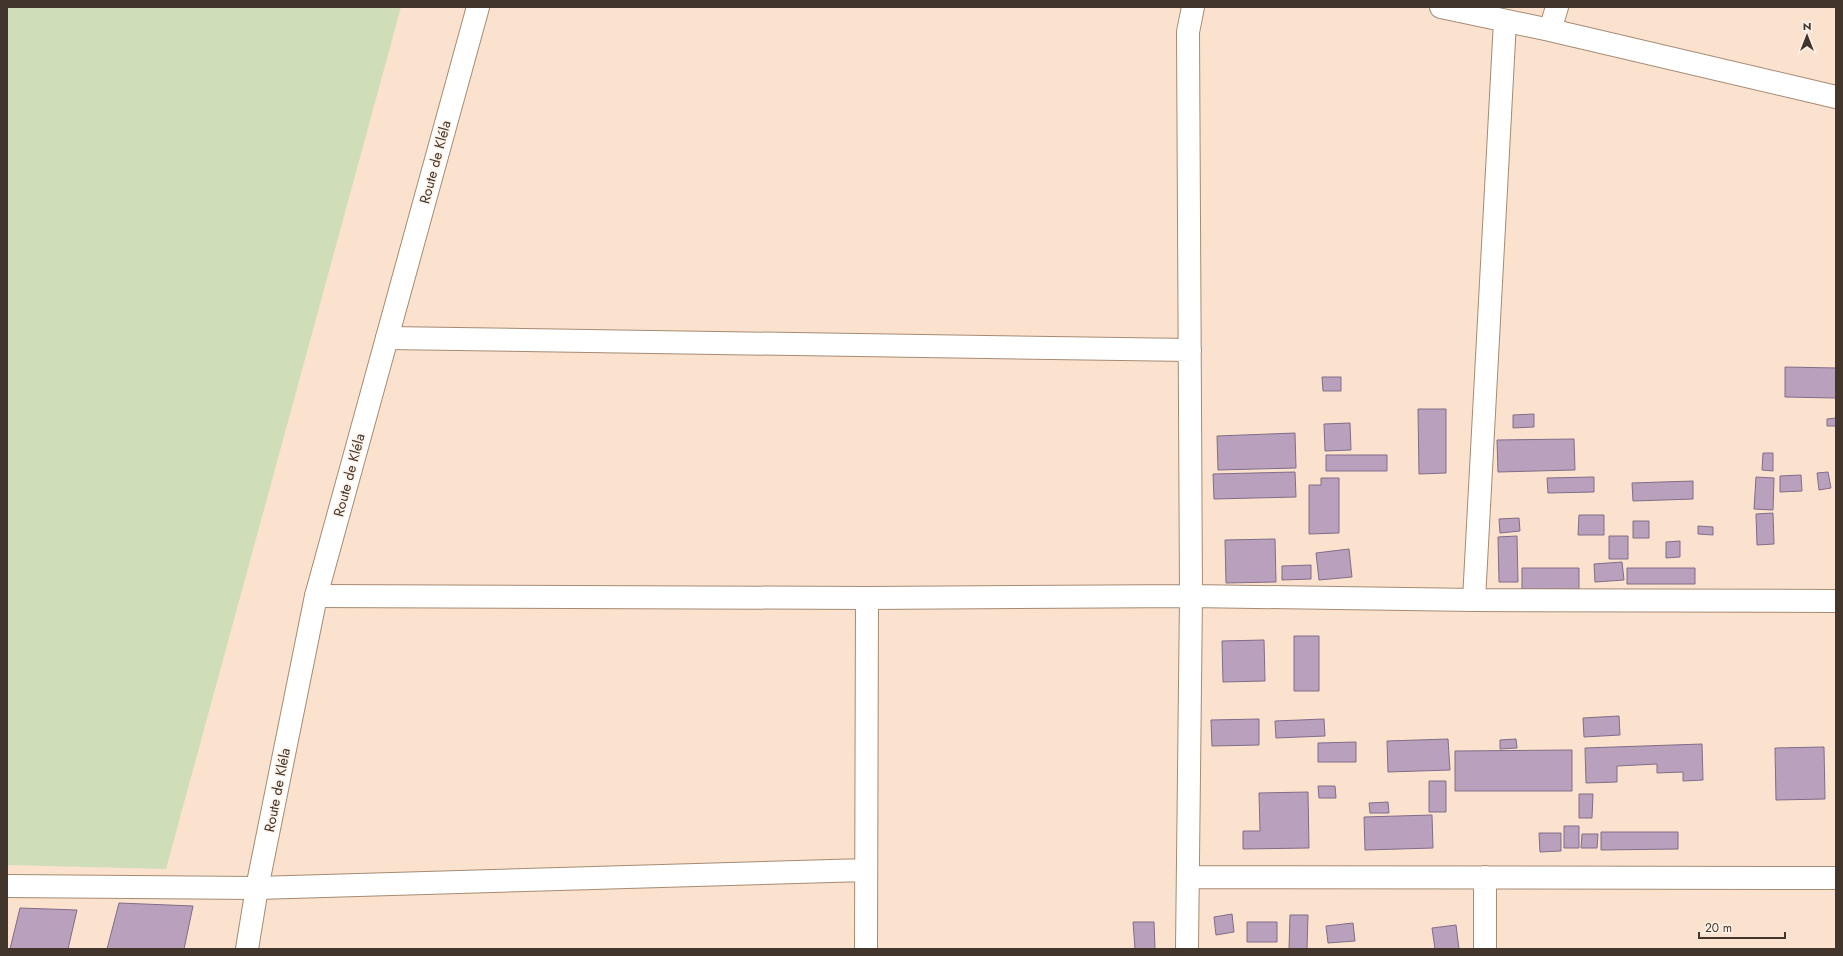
<svg xmlns="http://www.w3.org/2000/svg" width="1843" height="956" font-family="Jost,sans-serif">
<style>
.green{fill:#cfddb9}
.building{fill:#b9a1be;stroke:#826c87}
.lines{fill:none;stroke-linecap:round;stroke-linejoin:round}
.minor-casing{stroke:#a68b73;stroke-width:24}
.major-casing{stroke:#a68b73;stroke-width:24}
.minor{stroke:#fff;stroke-width:22}
.major{stroke:#fff;stroke-width:22}
.labels{text-anchor:middle;dominant-baseline:central;stroke-width:3;stroke-linejoin:round;paint-order:stroke}
.street-label{font-size:14px;fill:#42362c;stroke:#fef2e8}
</style>
<rect width="100%" height="100%" fill="#fbe2ce"/>
<path class="green" d="M7,7H401L166,869L7,865Z"/>
<path class="building" d="M1785,367L1836,368V398L1785,397Z
M1322,377H1341V391H1323Z
M1418,409H1446V473L1419,474Z
M1534,414V427L1513,428V415Z
M1836,418V426H1827V419Z
M1350,423L1351,450L1325,451L1324,424Z
M1295,433L1296,468L1218,470L1217,436Z
M1574,439L1575,470L1498,472L1497,440Z
M1763,453H1773V471L1762,470Z
M1326,455H1387V471H1326Z
M1295,472L1296,497L1214,499L1213,474Z
M1828,472L1831,488L1819,490L1817,473Z
M1801,475L1802,491L1780,492V476Z
M1594,477V492L1548,493L1547,478Z
M1756,477L1774,478L1773,510L1754,509Z
M1321,478H1339V533L1309,534V485H1321Z
M1693,481V499L1633,501L1632,483Z
M1773,513L1774,544L1757,545L1756,514Z
M1579,515H1604V535H1578Z
M1519,518L1520,531L1500,533L1499,519Z
M1633,521H1649V538H1633Z
M1698,526L1713,527V535L1698,534Z
M1517,536L1518,582H1499L1498,537Z
M1609,536H1628V559H1609Z
M1275,539L1276,582L1226,583L1225,540Z
M1680,541V557L1666,558V542Z
M1349,549L1352,577L1319,580L1316,553Z
M1622,562L1624,580L1595,582L1594,564Z
M1311,565V579L1282,580V566Z
M1522,568H1579V589H1522Z
M1627,568H1695V584H1627Z
M1294,636H1319V691H1294Z
M1264,640L1265,681L1223,682L1222,641Z
M1619,716L1620,735L1584,737L1583,718Z
M1259,719V745L1212,746L1211,720Z
M1324,719L1325,736L1276,738L1275,721Z
M1448,739L1450,770L1388,772L1387,741Z
M1516,739L1517,748L1500,749V740Z
M1356,742V762H1318V743Z
M1702,744L1703,780L1683,781V772L1657,773V764L1617,766V782L1586,783L1585,748Z
M1824,747L1825,799L1776,800L1775,748Z
M1572,750V791H1455V751Z
M1429,781H1446V812H1429Z
M1318,786H1335L1336,798H1319Z
M1308,792L1309,848L1243,849V831H1260L1259,793Z
M1579,794H1593L1592,818H1579Z
M1388,802L1389,813H1370L1369,803Z
M1432,815L1433,848L1365,850L1364,817Z
M1564,826H1579V848H1564Z
M1601,832H1678V849L1601,850Z
M1539,833H1561V851L1540,852Z
M1582,834H1598L1597,848H1581Z
M119,903L193,906L184,949H107Z
M20,908L77,910L68,949H10Z
M1232,914L1234,932L1216,935L1214,917Z
M1290,915H1308L1307,949H1289Z
M1133,922H1154L1155,949H1135Z
M1247,922H1277V942H1247Z
M1353,923L1355,941L1328,943L1326,926Z
M1456,925L1459,949H1435L1432,928Z"/>
<g class="lines">
<defs>
<path id="minor" d="M1441,7L1550,30L1836,97
M1550,30L1557,7
M387,338L1190,350
M316,596L867,598L1191,596L1474,600L1836,601
M1474,600L1505,21
M1188,877L1836,878
M7,886L257,888L866,870
M866,949L867,598
M1187,949L1191,596L1188,32L1193,7
M1485,949V877"/>
<path id="major" d="M247,949L257,888L316,596L478,7"/>
</defs>
<use href="#minor" class="minor-casing"/>
<use href="#major" class="major-casing"/>
<use href="#minor" class="minor"/>
<use href="#major" class="major"/>
</g>
<g class="labels">
<g class="street-label">
<text transform="translate(435 162) rotate(-75)">Route de Kléla</text>
<text transform="translate(349 475) rotate(-75)">Route de Kléla</text>
<text transform="translate(277 790) rotate(-79)">Route de Kléla</text>
</g>
</g>
<rect width="1843" height="956" fill="none" stroke="#42362c" stroke-width="16"/>
<g transform="translate(1807 36)" stroke="#fef2e8" stroke-width="3" paint-order="stroke">
<path d="M0-3L7 15L0 10L-7 15Z" fill="#42362c"/>
<text y="-6" font-size="11" font-weight="bold" text-anchor="middle" fill="#42362c">N</text>
</g>
<path d="M1699 932v6h86v-6" fill="none" stroke="#42362c" stroke-width="2"/>
<text x="1705" y="932" font-size="12" fill="#42362c" stroke="#fef2e8" stroke-width="3" paint-order="stroke">20 m</text>
</svg>
